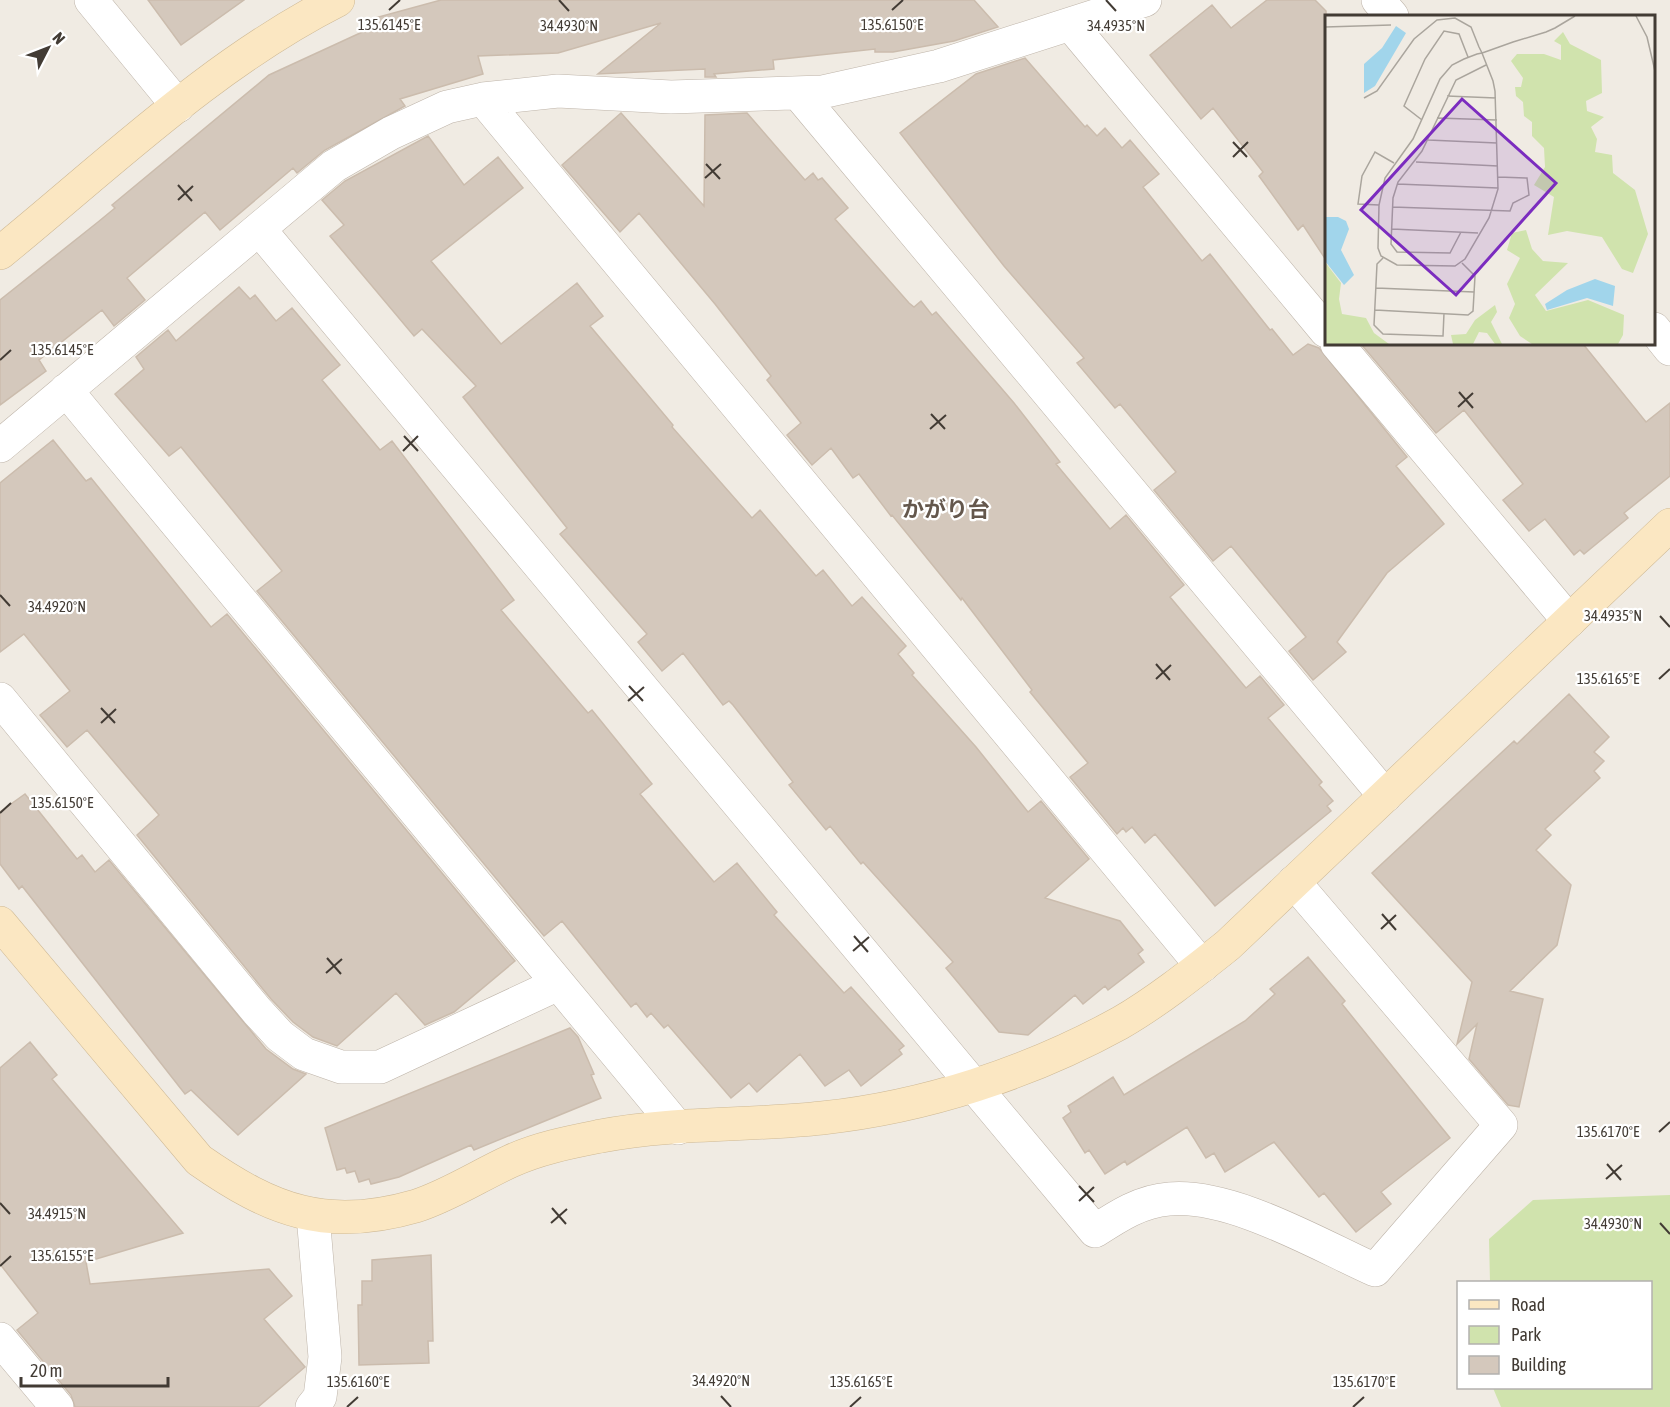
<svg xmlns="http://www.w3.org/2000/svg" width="1670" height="1407" font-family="'Asap Condensed','Noto Sans JP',sans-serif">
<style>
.green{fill:#d0e3ad}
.building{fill:#d4c8bc;stroke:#cbbcad;stroke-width:1.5}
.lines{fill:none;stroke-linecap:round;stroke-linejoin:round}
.street-casing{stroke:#beb4a9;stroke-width:34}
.secondary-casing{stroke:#ceb995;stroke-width:34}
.street{stroke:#fff;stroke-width:33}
.secondary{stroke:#fbe7c2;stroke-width:33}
.ticks{fill:none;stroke:#423b34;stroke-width:2}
.labels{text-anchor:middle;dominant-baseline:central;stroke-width:4.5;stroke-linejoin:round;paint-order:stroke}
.neighbourhood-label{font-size:22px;font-weight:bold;fill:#64574c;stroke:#fff}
.inset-road{fill:none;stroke:#aaa59d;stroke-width:1.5}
.view{fill:#7b2cbf;fill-opacity:0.15;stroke:#7b2cbf;stroke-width:3}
.inset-edge{fill:none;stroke:#423b34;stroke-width:3}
.ticks-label{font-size:15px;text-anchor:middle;fill:#423b34;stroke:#fff;stroke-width:4.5;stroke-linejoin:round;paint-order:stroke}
</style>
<rect width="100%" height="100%" fill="#f0ebe3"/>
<path class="green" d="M1670,1195V1407H1501L1493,1388H1650V1282H1490L1489,1239L1533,1200Z"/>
<path class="building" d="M148,0H244L181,45Z
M441,0H974L998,27L954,41L893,52H875V49L773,60L774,69L714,74L716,77H705V69L598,74L661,23L558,53L478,56L483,74L400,99L405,106L325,150L297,173L293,168L220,230L205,212L127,278L145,300L114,326L102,310L39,360L46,371L0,405V300L98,222L115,208L112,205L269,75L371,28L370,23L376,21L375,18Z
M1267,0H1315L1326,11V260L1303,225L1298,230L1259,176L1263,172L1213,108L1201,119L1150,55L1212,5L1231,28Z
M1025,58L1085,127L1087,125L1097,136L1105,128L1122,148L1130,140L1159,174L1143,187L1202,261L1210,254L1270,330L1272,329L1293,355L1308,344L1319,348L1407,457L1396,466L1444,524L1387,573L1337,642L1346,652L1313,680L1289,651L1306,637L1231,546L1213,561L1154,490L1176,472L1120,404L1115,408L1077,363L1084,358L1004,266L900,133L976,74Z
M621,113L704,206L705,115L747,113L805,180L813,173L818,180L822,178L848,208L835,219L909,303L914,307L921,301L932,315L936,312L1014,403L1060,462L1056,464L1110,529L1126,515L1184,585L1170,597L1246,688L1260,676L1284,705L1268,718L1322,782L1319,785L1333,801L1327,806L1331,811L1215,906L1155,834L1145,843L1132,827L1126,832L1123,828L1117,834L1070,777L1088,763L1030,692L1032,690L962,598L961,600L892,515L891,516L859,474L853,478L831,448L812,465L787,435L801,423L767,380L771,376L715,304L639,213L620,232L562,165Z
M428,136L464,185L498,157L523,188L431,261L501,344L577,283L603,316L590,326L673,425L672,427L752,518L760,510L816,576L823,570L852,606L862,597L906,646L898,654L914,673L912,675L976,747L1028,812L1041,801L1089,859L1045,898L1120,921L1143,950L1138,954L1144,962L1108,990L1105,986L1083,1004L1075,995L1028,1035L999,1032L946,968L953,962L863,862L861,864L830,826L826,830L789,785L793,782L733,705L729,701L723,705L683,653L662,671L638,642L647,634L560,534L567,528L463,397L476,386L422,329L414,336L330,236L344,225L322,200L345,181Z
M239,287L250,299L255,295L276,321L292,308L340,365L322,380L380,450L392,441L514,600L501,610L588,713L592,710L652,784L640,794L714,882L737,863L777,912L774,915L844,993L851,987L904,1046L899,1050L902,1054L861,1086L849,1070L825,1086L800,1054L757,1092L749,1083L731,1098L668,1025L664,1028L651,1013L647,1017L636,1003L631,1007L562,921L544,936L257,591L282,571L181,447L169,456L115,394L144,369L136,357L168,330L176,341Z
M1361,344H1583L1646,422L1670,403V476L1624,513L1628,518L1584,554L1580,550L1574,555L1545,519L1529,531L1503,500L1523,484L1464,410L1436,433Z
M53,440L86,481L91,478L211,627L227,614L515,961L454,1012L425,1025L396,993L337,1046L313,1037L293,1022L271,999L137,835L159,815L87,730L67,747L40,715L70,691L24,634L0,652V483Z
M1569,694L1609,737L1594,752L1604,761L1594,771L1600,778L1545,829L1551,835L1536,850L1571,885L1557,945L1510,991L1543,999L1519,1107L1508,1105L1469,1059L1477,1024L1457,1044L1472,982L1372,873L1514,741L1517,744Z
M25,794L77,859L82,855L95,872L109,860L266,1049L293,1069L306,1074L238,1135L191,1090L185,1094L22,886L19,889L0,864V812Z
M1308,957L1345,1001L1342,1004L1450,1138L1381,1192L1391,1204L1356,1232L1324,1193L1319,1197L1274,1142L1225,1172L1214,1153L1206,1158L1187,1127L1127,1165L1125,1161L1105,1174L1089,1150L1085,1153L1063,1118L1071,1112L1068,1106L1113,1077L1124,1095L1245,1021L1275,994L1270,989Z
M570,1028L578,1037L594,1074L591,1075L601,1098L474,1150L471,1145L399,1177L371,1184L369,1179L359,1182L355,1171L347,1173L345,1168L337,1170L325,1128Z
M30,1042L57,1075L52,1079L183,1233L86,1262L90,1284L269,1269L292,1296L264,1319L305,1367L258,1407H75L71,1395L17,1330L38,1313L0,1264V1068Z
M431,1255L433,1341H428L429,1363L359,1365L358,1305H362V1281H372V1260Z"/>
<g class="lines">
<defs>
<path id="street" d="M91,0L178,106
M1378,0L1392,16
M1071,25L1326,331
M798,93L1385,796
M483,99L1202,966
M259,229L1095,1231C1118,1216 1141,1201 1169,1199C1231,1193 1319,1245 1375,1270L1501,1125L1294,882
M1654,329L1670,349
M1337,344L1569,621
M66,390L678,1128
M0,446L334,166L391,133L447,107L483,99L558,91L671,97L822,92L939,66L1145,0
M0,699L257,1011L280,1036L304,1054L341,1067H380L558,984
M0,1339L57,1407
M312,1407L320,1397L325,1357L313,1215"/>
<path id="secondary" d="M0,253C108,165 213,63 338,0
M0,923L199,1160C272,1211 327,1232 416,1206C448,1196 480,1175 511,1161C539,1148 571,1142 601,1136C674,1122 749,1126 822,1118C925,1107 1029,1073 1120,1023C1158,1001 1194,972 1228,945L1670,525"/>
</defs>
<use href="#street" class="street-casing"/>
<use href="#secondary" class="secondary-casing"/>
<use href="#street" class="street"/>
<use href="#secondary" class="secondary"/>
</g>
<path class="ticks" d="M559,0L569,11M1106,0L1116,11M389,10L400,0M892,10L903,0M1233,142L1247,157M1233,157L1248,142M706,164L720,179M705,178L721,164M178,185L192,201M178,200L193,186M0,360L11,350M1459,392L1473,408M1458,407L1473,393M931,414L945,429M930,429L946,415M404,436L418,451M403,451L418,436M0,595L10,606M1660,616L1670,627M1156,664L1170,680M1156,679L1171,665M1659,679L1670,669M629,686L643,701M628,701L644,687M101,708L115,723M101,723L116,709M0,813L11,803M1382,914L1396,930M1381,929L1396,915M854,936L868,952M853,951L869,937M327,958L341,974M326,973L342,959M1659,1132L1670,1122M1607,1164L1621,1180M1606,1179L1622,1165M1079,1186L1094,1202M1079,1201L1094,1187M0,1203L10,1214M552,1208L566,1224M551,1223L567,1209M1660,1223L1670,1234M0,1266L11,1256M721,1396L731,1407M347,1407L358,1397M850,1407L861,1397M1353,1407L1364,1397"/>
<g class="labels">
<g class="neighbourhood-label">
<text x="946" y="509">かがり台</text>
</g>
</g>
<g transform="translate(1325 15)">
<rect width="330" height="330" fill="#f0ebe3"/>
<path d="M238,17L245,29L276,45L277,78L261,86L262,96L279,102L266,112L272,124L270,137L287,140L288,158L310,175L323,219L308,258L297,254L277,222L242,216L223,220L229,182L209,170L220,152L219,133L207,121V107L199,101L198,87L191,81L190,72H196L198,63L186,46L192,39H219L236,45V30L229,26ZM201,215L207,234L218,246L243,248L210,280L221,296L263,285L299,300L298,320L293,329H207L195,321L184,303L190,289L182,269L195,243L182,235L187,218ZM0,247L16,268L14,284L17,299L41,303L49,318L64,329H0ZM170,290L172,297L166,307L177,329H170L162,318L154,317L148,329H128L126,320L141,319L150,305Z" fill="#d0e3ad"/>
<path d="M71,11L81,18L50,71L39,78V49L57,33ZM0,202H13L21,206L24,214L16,235L29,260L19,270L0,246ZM270,264L290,271L288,291L262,283L222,295L220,289L242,275Z" fill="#a1d5eb"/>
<path class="inset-road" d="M311,1L322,22L330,56M0,12L66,10M122,81L171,83M39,83L52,76L89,24L112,5L130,3L146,12L154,32L157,38L168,66L170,76L173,174L164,203L140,244L130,251L72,250L56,241L53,233L54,190L60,163L88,124L115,64L127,50L139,44L152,39L157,38L160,37L188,27L221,17L230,13L250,1M112,103L172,105M97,105L79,91L100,44L119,16L134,19L143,42M103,125L172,128M91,147L173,151M72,169L173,173M54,190L33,189L37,161L50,137L69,148M67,192L185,196L188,188L204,180L202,163L173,162M67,214L153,218M136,217L125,238L72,237L66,229L68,183L73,167L97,136L131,65L161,50M58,243L52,249L49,310L58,319L118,321L119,298M51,273L149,277M50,295L143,300L148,296L150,261L137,248"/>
<path class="view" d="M137,84L231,168L131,280L36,195Z"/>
<rect width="330" height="330" class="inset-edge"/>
</g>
<g class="ticks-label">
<text x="389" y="30">135.6145°E</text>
<text x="892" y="30">135.6150°E</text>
<text x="569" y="31">34.4930°N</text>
<text x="1116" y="31">34.4935°N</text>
<text x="62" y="355">135.6145°E</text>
<text x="57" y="612">34.4920°N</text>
<text x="1613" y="621">34.4935°N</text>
<text x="1608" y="684">135.6165°E</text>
<text x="62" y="808">135.6150°E</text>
<text x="1608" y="1137">135.6170°E</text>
<text x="57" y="1219">34.4915°N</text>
<text x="1613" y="1229">34.4930°N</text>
<text x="62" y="1261">135.6155°E</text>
<text x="721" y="1386">34.4920°N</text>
<text x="358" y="1387">135.6160°E</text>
<text x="861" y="1387">135.6165°E</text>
<text x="1364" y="1387">135.6170°E</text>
</g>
<rect x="1457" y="1281" width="195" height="108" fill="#ffffff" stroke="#b3b1ae" stroke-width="1.5"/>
<rect x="1469" y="1300" width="30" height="9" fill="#fbe7c2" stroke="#b3b1ae" stroke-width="1.5"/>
<text x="1511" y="1311" font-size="18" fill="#423b34">Road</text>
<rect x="1469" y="1326" width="30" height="18" fill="#d0e3ad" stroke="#b3b1ae" stroke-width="1.5"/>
<text x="1511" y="1341" font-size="18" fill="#423b34">Park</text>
<rect x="1469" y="1356" width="30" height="18" fill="#d4c8bc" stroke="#b3b1ae" stroke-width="1.5"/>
<text x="1511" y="1371" font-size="18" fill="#423b34">Building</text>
<g transform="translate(48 48) rotate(48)" stroke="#ffffff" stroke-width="4.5" paint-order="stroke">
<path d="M0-4.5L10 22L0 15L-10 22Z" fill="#423b34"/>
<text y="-9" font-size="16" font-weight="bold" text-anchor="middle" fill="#423b34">N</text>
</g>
<path d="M21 1377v9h147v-9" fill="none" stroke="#423b34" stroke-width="3"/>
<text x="30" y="1377" font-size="18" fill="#423b34" stroke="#ffffff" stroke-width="4.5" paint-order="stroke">20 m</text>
</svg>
